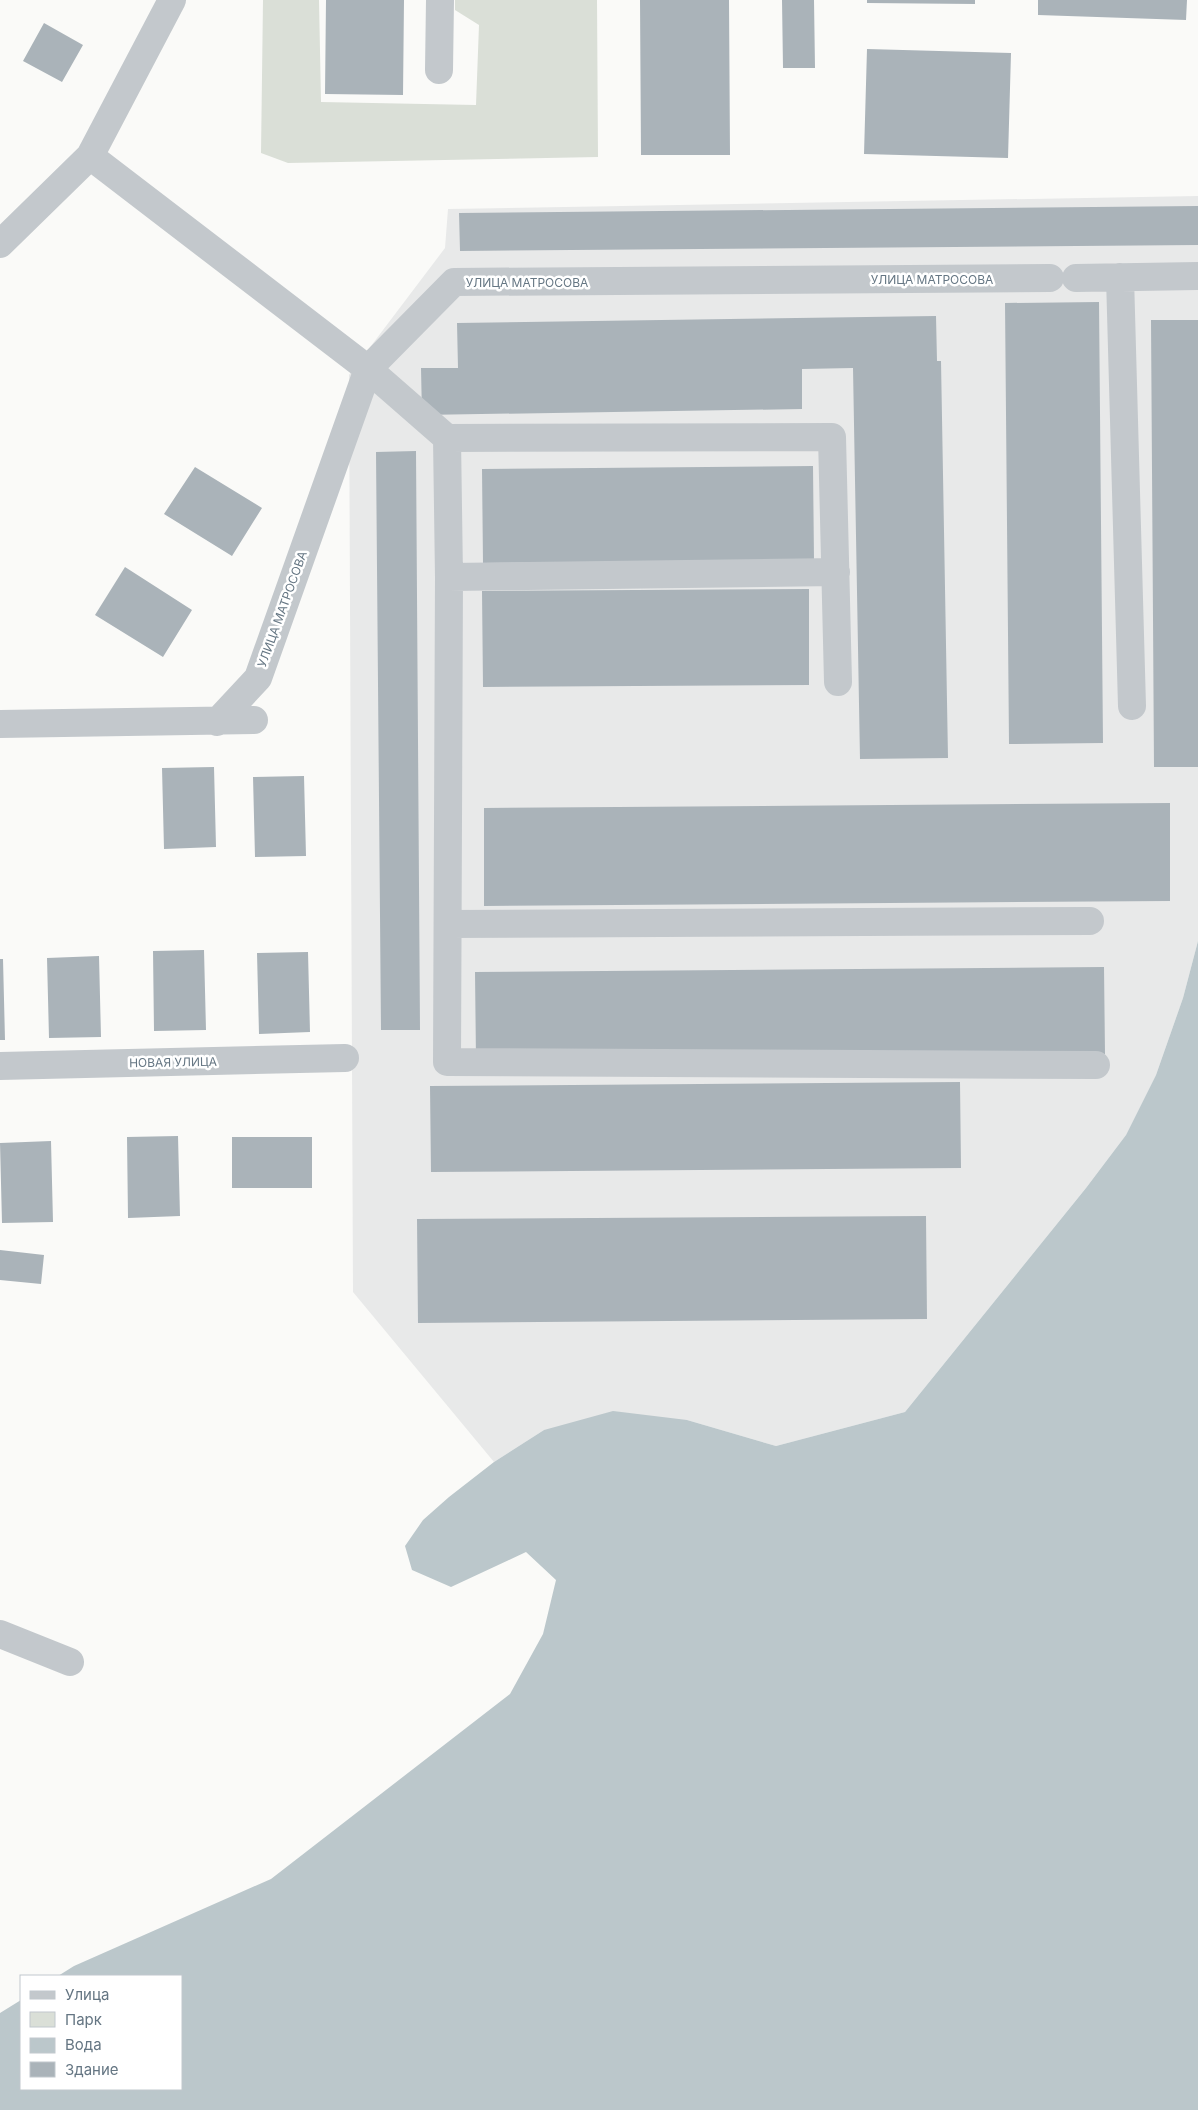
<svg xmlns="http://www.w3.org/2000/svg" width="1198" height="2110" font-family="Inter,sans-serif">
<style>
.built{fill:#e8e9e9}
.green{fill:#dadfd7}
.water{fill:#bbc7cb}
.building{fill:#aab3b9}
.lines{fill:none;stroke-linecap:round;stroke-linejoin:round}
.minor{stroke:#c3c8cc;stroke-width:28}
.labels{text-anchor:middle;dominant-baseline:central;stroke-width:5;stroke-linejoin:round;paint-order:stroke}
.street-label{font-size:12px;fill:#657683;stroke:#fff}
</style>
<rect width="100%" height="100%" fill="#fafaf8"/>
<path class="built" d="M1198,196V941L1183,998L1156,1075L1126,1135L1086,1188L905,1412L776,1446L687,1420L544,1430L494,1462L353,1292L349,375L445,248L448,209Z"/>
<path class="green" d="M263,0H319L321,102L476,105L479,25L455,10V0H597L598,157L288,163L261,153Z"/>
<path class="water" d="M1198,941V2110H0V2013L21,2000V2089H181V1976H58L74,1966L271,1879L510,1694L543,1634L556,1580L526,1552L451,1587L412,1570L405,1546L423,1520L449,1497L494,1462L544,1430L613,1411L687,1420L776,1446L905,1412L1086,1188L1126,1135L1156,1075L1183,998Z"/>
<path class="building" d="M326,0H404L403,95L325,94Z
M640,0H729L730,155H641Z
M782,0H814L815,68H783Z
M867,0H975V4L867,3Z
M1038,0H1187L1186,20L1038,15Z
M44,23L83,45L62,82L23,61Z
M867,49L1011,53L1008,158L864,154Z
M1198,206V245L460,251L459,213Z
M1099,302L1103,743L1009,744L1005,303Z
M936,316L937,361H941L948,758L860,759L853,368L802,369V409L422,415L421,368H458L457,323Z
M1151,320H1198V767H1154Z
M416,451L420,1030H381L376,452Z
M813,466L814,560L483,563L482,469Z
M195,467L262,508L232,556L164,514Z
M125,567L192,610L163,657L95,615Z
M809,589V685L483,687L482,591Z
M214,767L216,847L164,849L162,768Z
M304,776L306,856L255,857L253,777Z
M1170,803V901L484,906V808Z
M204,950L206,1030L154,1031L153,951Z
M308,952L310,1032L259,1034L257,953Z
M99,956L101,1037L49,1038L47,958Z
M0,959H3L5,1040H0Z
M1104,967L1105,1054L476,1059L475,972Z
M960,1082L961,1168L431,1172L430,1086Z
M178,1136L180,1216L128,1218L127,1137Z
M232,1137H312V1188H232Z
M51,1141L53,1222L2,1223L0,1143Z
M926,1216L927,1319L418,1323L417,1219Z
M0,1250L44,1255L41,1284L0,1280Z"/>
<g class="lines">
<path class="minor" d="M439,70L440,0
M90,156L368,369L447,438L832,437L838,682
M0,244L90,156L172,0
M1120,277L1132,706
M1076,278L1198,276
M447,438L449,577L447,1062L1096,1065
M449,577L836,572
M217,722L258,678L368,369L454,282L1050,278
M0,724L254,720
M448,924L1090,921
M0,1066L345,1058
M0,1634L70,1662"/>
</g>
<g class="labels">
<g class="street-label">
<text x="932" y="279">УЛИЦА МАТРОСОВА</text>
<text x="527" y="282">УЛИЦА МАТРОСОВА</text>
<text transform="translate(282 609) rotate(-70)">УЛИЦА МАТРОСОВА</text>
<text transform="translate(173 1062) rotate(-1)">НОВАЯ УЛИЦА</text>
</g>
</g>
<rect x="20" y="1975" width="162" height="115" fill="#ffffff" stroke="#c1c8cd"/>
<rect x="30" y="1991" width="25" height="8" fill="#c3c8cc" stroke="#c1c8cd"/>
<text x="65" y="2000" font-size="15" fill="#657683">Улица</text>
<rect x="30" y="2012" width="25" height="15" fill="#dadfd7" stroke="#c1c8cd"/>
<text x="65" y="2025" font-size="15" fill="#657683">Парк</text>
<rect x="30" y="2038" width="25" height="15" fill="#bbc7cb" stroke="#c1c8cd"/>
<text x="65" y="2050" font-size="15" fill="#657683">Вода</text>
<rect x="30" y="2062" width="25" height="15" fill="#aab3b9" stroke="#c1c8cd"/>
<text x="65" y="2075" font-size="15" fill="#657683">Здание</text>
</svg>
